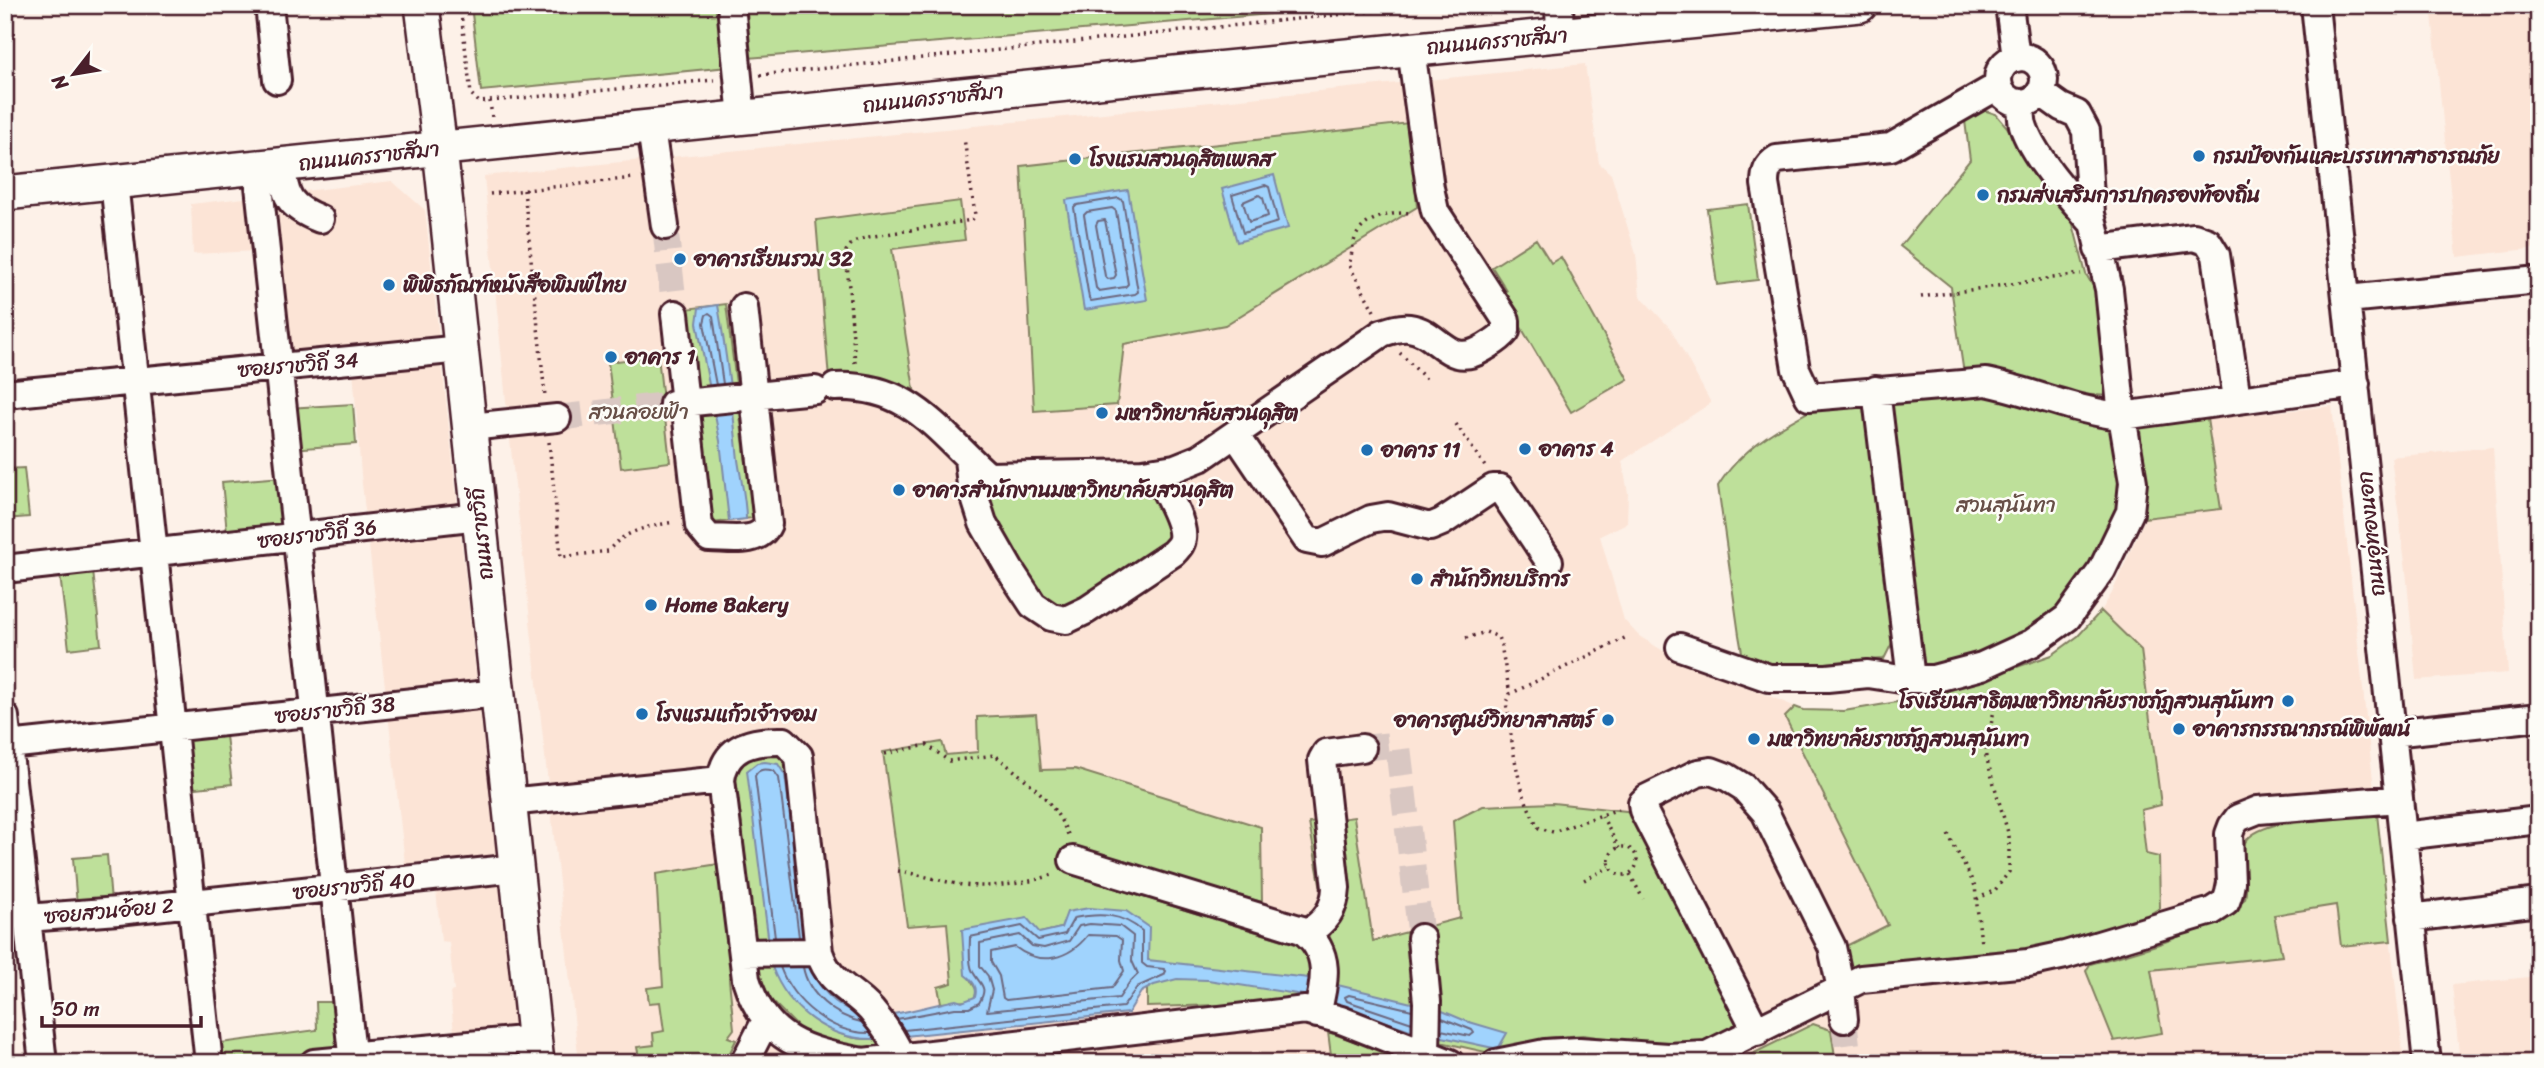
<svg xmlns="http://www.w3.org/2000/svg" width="2544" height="1068" font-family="Sriracha,'Playpen Sans Thai',sans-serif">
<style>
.built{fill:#fce4d6}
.green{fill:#bee09a;stroke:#848062;stroke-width:2}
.water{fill:#a0d3fd;stroke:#7e8ba9;stroke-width:2}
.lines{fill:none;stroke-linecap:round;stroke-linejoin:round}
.shore{stroke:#6c677f;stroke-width:2}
.minor-tunnel{stroke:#d9c7c2;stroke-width:26;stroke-dasharray:26 13;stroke-linecap:butt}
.minor-casing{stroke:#4a1f2b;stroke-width:32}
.major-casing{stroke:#4a1f2b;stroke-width:38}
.path{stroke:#4a1f2b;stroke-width:3.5;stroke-dasharray:2 5;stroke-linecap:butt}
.minor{stroke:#fdfcf7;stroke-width:26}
.major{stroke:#fdfcf7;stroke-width:33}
.poi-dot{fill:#1f6fb2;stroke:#fdfcf7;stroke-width:2.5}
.labels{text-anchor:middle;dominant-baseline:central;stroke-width:5;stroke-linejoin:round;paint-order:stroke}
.street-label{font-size:21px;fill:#4a1f2b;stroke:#fdfcf7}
.poi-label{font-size:21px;font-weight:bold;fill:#4a1f2b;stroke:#fdfcf7;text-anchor:start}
.park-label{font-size:21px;fill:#674f47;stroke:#fdfcf7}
</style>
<rect width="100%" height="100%" fill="#fdf1e8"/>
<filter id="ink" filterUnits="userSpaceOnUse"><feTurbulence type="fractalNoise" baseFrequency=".0143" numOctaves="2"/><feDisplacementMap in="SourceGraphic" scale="14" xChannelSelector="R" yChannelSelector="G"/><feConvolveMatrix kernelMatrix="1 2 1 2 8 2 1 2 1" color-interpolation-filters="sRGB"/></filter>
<g filter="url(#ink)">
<path class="built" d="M2431,5H2539V254L2538,248L2457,257Z
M1585,64L1599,163L1611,174L1636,254L1640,296L1671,329L1711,403L1622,461L1628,493L1627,523L1600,536L1624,620L1639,636L1670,655L1803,710L1844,711L1933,696L2052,655L2078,636L2101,611L2112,593L2145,518L2140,426L2332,406L2404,1063H579L508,422L484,176Z
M392,181L425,210L519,1063H492L490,1041L455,1043L450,992L454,991L449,942L441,941L435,879L407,881L361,475L352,356L271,360L258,251L193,254L191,204Z
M2493,447L2508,673L2416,680L2406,570L2391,457Z
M2539,976V1063H2460L2452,985Z"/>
<path class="green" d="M471,5H722L728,67L481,91Z
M742,5H1379L748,58Z
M1983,110L1996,114L2007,127L2024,154L2060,198L2073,224L2086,274L2097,293L2112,396L2074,394L1964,374L1951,287L1900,246L1970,160L1965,121Z
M1409,123L1417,207L1225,325L1124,344L1117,405L1034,411L1021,166Z
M960,201L965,240L892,249L914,389L829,379L816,220Z
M1748,204L1758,280L1717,285L1707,209Z
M1536,239L1551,263L1561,257L1628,379L1571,412L1502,295L1507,291L1492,267Z
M726,304L753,518L712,523L685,309Z
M658,356L670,462L621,468L608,362Z
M2007,394L2117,423L2124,512L2081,591L2018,643L1920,674L1889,399Z
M1834,398L1869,400L1897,633L1884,659L1751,668L1743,658L1739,635L1718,486C1744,443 1791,421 1834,398Z
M353,404L356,444L292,449L288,408Z
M2207,419L2221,509L2145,518L2140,426Z
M24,468L29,517L5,519V469Z
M282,477L287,527L227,532L222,482Z
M1145,481L1172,527L1168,541L1063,612L1047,608L986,517L985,485Z
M93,571L101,645L69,649L60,575Z
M2101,611L2141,650L2161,805L2141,810L2146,854L2159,857L2160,908C2079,959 1960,959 1866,969L1849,966L1842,948L1888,925L1785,717L1795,707L1803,710L1844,711L1933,696L2052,655L2078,636Z
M1036,714L1041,770L1075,769L1261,827L1262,902L1085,856L1086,873L1091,881L1302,946L1311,960L1303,1003L1147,1007V960L1061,928L1040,933L970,979L977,991L975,997L968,1001L941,1003L938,987L952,983L947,923L907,926L883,752L942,742L946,755L978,752L977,717Z
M226,736L232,784L188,789L182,741Z
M766,748L787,758L806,924L861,1015C836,1007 823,993 811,971L785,775L809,1017C837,1035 853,1042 886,1038V1045L865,1050L839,1048L800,1029L770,999L759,974L735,769L738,759Z
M1553,803L1635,812L1742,1023L1699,1044L1673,1048L1583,1035L1545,1038L1490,1053L1400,1033L1328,1008L1333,955L1309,823L1354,817L1373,941L1460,918L1453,821L1483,806Z
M2377,814L2391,941L2341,946L2336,905L2274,915L2282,956L2151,970L2162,1033L2114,1041L2086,971L2090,964C2147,949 2197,936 2245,899C2253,862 2221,840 2275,825Z
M107,855L111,902L77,905L73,858Z
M725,863L736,972L729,979L734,1029L728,1037L736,1040L725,1063H640L637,1047L654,1045L653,1033L664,1031L660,1002L649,1003L647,988L663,986L656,874Z
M316,1002H342L339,1051L217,1063L213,1044L317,1030Z
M1813,1024L1831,1030L1836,1063H1734Z
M1328,1032L1418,1063H1332Z"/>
<path class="water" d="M1274,175L1288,228L1237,242L1222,189Z
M1128,190L1147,300L1084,310L1066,200Z
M718,305C727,357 733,408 738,460C741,480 746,499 746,519L729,521L720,441L697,323L699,308Z
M765,762L778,764L785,775L811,971C847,1037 895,1013 956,1000L962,1002L975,997C978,987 973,981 965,975L962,930L1027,918L1040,933L1061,928L1067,912L1089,908L1126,911L1149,927L1148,960L1309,978L1440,1010L1466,1021L1507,1033L1498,1049L1410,1030L1309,996L1208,980L1177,979L1154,985L1141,992L1128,1013L876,1039C830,1041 788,1010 772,967L747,771L757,763Z"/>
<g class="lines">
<path class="shore" d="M1265,185L1269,187L1278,222L1243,233L1232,195Z
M1259,195L1263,198L1268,216L1249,222L1243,202Z
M1119,198L1123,201L1138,292L1135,294L1091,301L1089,298L1074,208L1077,205Z
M1112,208L1116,211L1128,284L1125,287L1099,291L1096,288L1084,215L1087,212Z
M1105,220L1116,275L1114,278L1108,279L1105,276L1096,225L1098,221Z
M716,385L704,323L706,315L709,313L713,316L723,384
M1090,924L1120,926L1133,936L1132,961L1138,974L1129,983L1119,998L987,1011L992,990L988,976L980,966V943L1020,935L1032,946L1044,948L1069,941L1079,926Z
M1088,935L1116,936L1122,940L1121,960L1124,971L1112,988L1006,1000L1003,998L999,976L991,962V952L1015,947C1041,967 1069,959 1088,935Z
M775,938L755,776C758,768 766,769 774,771L779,778L799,937
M780,967C793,1002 831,1034 870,1033
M803,967C808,995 835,1016 861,1022
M897,1019L955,1008H969L979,1003C989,986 980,985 973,972C968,964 970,946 970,937L1022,926L1038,940L1065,934L1074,918C1100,913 1121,913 1142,931V963L1147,967L1164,969L1166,971L1164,975L1137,987L1123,1007L904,1030
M1412,1023L1347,1001L1345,997L1349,995L1412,1010
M1441,1030L1470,1036L1474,1033L1472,1030L1442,1018"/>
<path class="minor-tunnel" d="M665,226L675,314
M557,418L673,404
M1362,748L1391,745L1398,747L1421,938
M1844,1019L1849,1063"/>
<defs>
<path id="minor" d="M269,5L277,80
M731,5L742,118
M1559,5L1560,36
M2009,5L2016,58
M2315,5L2427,1063
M1998 80a23 23 0 1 1 46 0a23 23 0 1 1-46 0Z
M1998,86L1891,147L1777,159C1767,165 1765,173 1765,184L1796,369L1809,397L1986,382C2031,391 2078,412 2122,416L2356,384
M2021,103C2022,110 2021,118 2023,125C2033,157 2070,197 2092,222
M651,128L665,226
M282,165C284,196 289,207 320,219
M257,167L353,1063
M114,182L209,1063
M2098,249L2194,237L2208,242L2216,255L2237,399
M2347,299L2529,281
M675,314L699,526L709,538C729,538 759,545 768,524L744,307
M835,387C911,384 938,432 988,476L1143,473L1175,468L1200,458L1382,333C1391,330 1400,327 1409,328C1440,332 1448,370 1484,348C1492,343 1500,339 1506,331V320L1435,211L1430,188L1411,49
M1876,390L1911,679
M5,394L461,349
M673,404L815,390
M470,427L557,418
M1236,435L1307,540L1322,543L1371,519L1388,516L1430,527L1442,522L1493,488H1500L1549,561
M968,459L971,485L983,523L1010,570L1033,605L1051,617L1066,620L1087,610L1173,553C1177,549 1181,545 1182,539C1185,522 1163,487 1155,471
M5,569L479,516
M1680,647L1769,678H1827L1868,674L1901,679H1933L1982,666L2032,643L2067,618L2102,570L2130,512L2133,482L2122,416L2109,289L2091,214L2086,131L2077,114L2061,107L2040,92
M5,717L43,1063
M2392,733L2539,717
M8,745L498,693
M721,780L746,979C765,1041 805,1051 863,1062L1305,1010L1341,1020L1450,1063
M509,802L721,780C725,745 754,740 784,741L799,756L819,952C830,985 850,987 871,1010C883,1024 894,1040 901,1057
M2403,836L2539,820
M1073,860L1302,930C1332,951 1325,983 1317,1014
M27,918L118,911L516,868
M2411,918L2539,902
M1307,933C1325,922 1335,909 1336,888L1322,760L1326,753L1362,748
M1421,938L1427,1002L1426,1054
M743,953L819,952
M1757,1032L1643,810L1642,803L1647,798L1698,773L1711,771L1727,777L1743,787L1765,812L1832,947L1841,989L1844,1019
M314,1063L346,1060L358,1055L535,1039
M744,1063L765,1022
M1496,1063L1545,1053L1579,1051L1668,1057L1707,1055L1861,979L2028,963L2065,955L2212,911L2226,902L2229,893L2231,883L2229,834L2232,826L2238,818L2258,810L2399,799"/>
<path id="major" d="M422,5L440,149L537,1063
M5,193L1165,74L1860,5"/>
</defs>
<use href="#minor" class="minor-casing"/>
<use href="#major" class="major-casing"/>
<path class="path" d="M460,5L471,94L479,102L714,80
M760,75L1431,5
M490,101L492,118
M524,190L545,396
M490,194L634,178
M1921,297L2081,274
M1374,311L1349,265C1352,256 1352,245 1356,236C1366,216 1393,212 1413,213
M1400,353L1426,379
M855,363L846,251L853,242L868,237L972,220L975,215L964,138
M1456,424L1486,468
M549,442L561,557L608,551C625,530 649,526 675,522
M1466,638L1486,632L1498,637L1501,645L1510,694
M885,754L927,745L949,761L995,755C1029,783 1052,796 1070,839
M1619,809L1553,832L1539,828C1516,790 1513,746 1506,702L1510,694L1627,637
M1602,816L1619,848
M1948,834L1975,886L1981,944
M1609 861a14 14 0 1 1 28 0a14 14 0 1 1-28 0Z
M898,871C918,874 937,880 957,884C984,889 1030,884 1054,874
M1630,874L1643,899
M1584,880L1610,867
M1977,899L1995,890L2009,872V836L1985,753L1995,706"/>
<use href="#minor" class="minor"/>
<use href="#major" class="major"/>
</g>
</g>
<g class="poi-dot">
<circle cx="2199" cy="156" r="7"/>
<circle cx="1075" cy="159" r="7"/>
<circle cx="1983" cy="195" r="7"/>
<circle cx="680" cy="259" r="7"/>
<circle cx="389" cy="285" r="7"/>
<circle cx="611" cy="357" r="7"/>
<circle cx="1102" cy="413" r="7"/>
<circle cx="1525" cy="449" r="7"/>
<circle cx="1367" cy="450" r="7"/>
<circle cx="899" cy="490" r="7"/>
<circle cx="1417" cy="579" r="7"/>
<circle cx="651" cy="605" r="7"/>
<circle cx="2288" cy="701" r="7"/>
<circle cx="642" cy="714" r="7"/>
<circle cx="1608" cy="720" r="7"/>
<circle cx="2179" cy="729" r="7"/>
<circle cx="1754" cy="739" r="7"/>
</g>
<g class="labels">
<g class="street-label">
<text transform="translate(1497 41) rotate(-5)">ถนนนครราชสีมา</text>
<text transform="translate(933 98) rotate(-6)">ถนนนครราชสีมา</text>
<text transform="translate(369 156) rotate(-6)">ถนนนครราชสีมา</text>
<text transform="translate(298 365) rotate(-5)">ซอยราชวิถี 34</text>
<text transform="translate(317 534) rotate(-7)">ซอยราชวิถี 36</text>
<text transform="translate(481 534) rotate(-96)">ถนนราชวิถี</text>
<text transform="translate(2371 534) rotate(-96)">ถนนอู่ทองนอก</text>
<text transform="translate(335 710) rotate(-6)">ซอยราชวิถี 38</text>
<text transform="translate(354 886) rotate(-6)">ซอยราชวิถี 40</text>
<text transform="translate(109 911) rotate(-5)">ซอยสวนอ้อย 2</text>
</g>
<g class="poi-label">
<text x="2213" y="156">กรมป้องกันและบรรเทาสาธารณภัย</text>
<text x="1089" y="159">โรงแรมสวนดุสิตเพลส</text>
<text x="1997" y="195">กรมส่งเสริมการปกครองท้องถิ่น</text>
<text x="694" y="259">อาคารเรียนรวม 32</text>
<text x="403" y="285">พิพิธภัณฑ์หนังสือพิมพ์ไทย</text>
<text x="625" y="357">อาคาร 1</text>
<text x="1116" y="413">มหาวิทยาลัยสวนดุสิต</text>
<text x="1539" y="449">อาคาร 4</text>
<text x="1381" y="450">อาคาร 11</text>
<text x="913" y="490">อาคารสำนักงานมหาวิทยาลัยสวนดุสิต</text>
<text x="1431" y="579">สำนักวิทยบริการ</text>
<text x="665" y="605">Home Bakery</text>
<text x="2274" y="701" text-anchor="end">โรงเรียนสาธิตมหาวิทยาลัยราชภัฏสวนสุนันทา</text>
<text x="656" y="714">โรงแรมแก้วเจ้าจอม</text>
<text x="1594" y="720" text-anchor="end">อาคารศูนย์วิทยาสาสตร์</text>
<text x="2193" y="729">อาคารกรรณาภรณ์พิพัฒน์</text>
<text x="1768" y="739">มหาวิทยาลัยราชภัฏสวนสุนันทา</text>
</g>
<g class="park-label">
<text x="639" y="412">สวนลอยฟ้า</text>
<text x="2006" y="505">สวนสุนันทา</text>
</g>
</g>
<rect width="2544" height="1068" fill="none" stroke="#fdfcf7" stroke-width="28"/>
<rect x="14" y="14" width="2516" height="1040" fill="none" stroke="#4a1f2b" stroke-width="2.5" filter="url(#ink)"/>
<g transform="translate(74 74) rotate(239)" stroke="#fdfcf7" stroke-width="5" paint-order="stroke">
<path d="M0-5L12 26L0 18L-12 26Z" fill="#4a1f2b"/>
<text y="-10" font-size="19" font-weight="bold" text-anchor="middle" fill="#4a1f2b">N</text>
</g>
<path d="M42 1016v10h159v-10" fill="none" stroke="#4a1f2b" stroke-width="3.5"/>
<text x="52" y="1016" font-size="21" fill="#4a1f2b" stroke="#fdfcf7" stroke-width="5" paint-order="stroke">50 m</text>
</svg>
